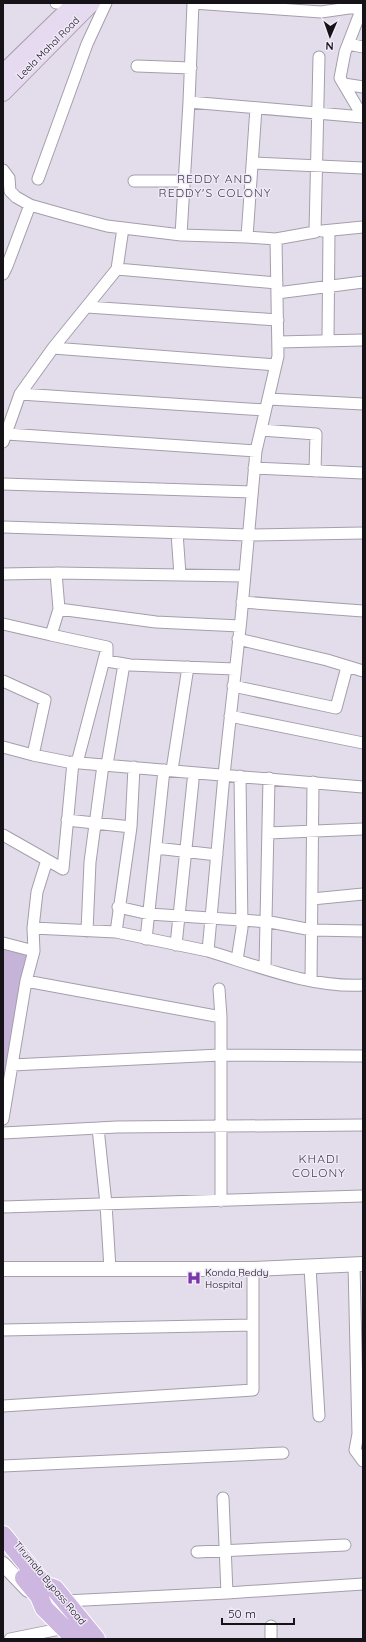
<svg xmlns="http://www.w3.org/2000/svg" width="366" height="1642" font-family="Quicksand,sans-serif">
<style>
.green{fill:#c6b3d8}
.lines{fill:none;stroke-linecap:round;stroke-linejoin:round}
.minor-casing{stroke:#a59eab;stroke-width:13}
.tertiary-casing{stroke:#a59eab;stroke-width:16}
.secondary-casing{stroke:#a59eab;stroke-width:18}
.primary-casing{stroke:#fff;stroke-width:20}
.minor{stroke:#fff;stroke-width:11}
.tertiary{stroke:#fff;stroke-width:14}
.secondary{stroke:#e6daf0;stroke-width:16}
.primary{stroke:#cdb6e0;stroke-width:18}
.labels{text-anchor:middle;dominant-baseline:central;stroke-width:3;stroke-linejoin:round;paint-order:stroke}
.street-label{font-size:10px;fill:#151318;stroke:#f0e9f7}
.poi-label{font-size:10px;fill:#151318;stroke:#f0e9f7;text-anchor:start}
.quarter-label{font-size:12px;letter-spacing:1px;fill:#453f4a;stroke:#f0e9f7}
</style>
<rect width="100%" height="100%" fill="#e3dcea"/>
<path class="green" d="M3,943L34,951L3,1119Z"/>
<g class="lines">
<defs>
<path id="minor" d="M56,3L74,4
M193,3L189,102L363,117
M193,3L321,12L349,8H363
M362,3V8L345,52L340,78L363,117
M348,44L363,47
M137,66L191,68
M344,84L363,87
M256,108L247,237L276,239L278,356L256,451L241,619L224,775L208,951C258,966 311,988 363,985
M252,163L363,168
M3,170L9,178L10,191L16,197L30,205L69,216L107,226L181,235L247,237
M38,179L87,44L106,3
M134,181H185
M123,228L117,269L53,348L276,365
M322,231L363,227
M181,235L189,102
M276,239L315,232L319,57
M117,269L277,283
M3,274L7,266L30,205
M277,293L363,282
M87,307L278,320
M328,340L329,231
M278,342L363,340
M20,394L265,410
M268,399L363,404
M261,430L316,434L315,471
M7,434L256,451
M3,442L20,394L53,348
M254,468L363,473
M3,484L252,492
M3,527L248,535L363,533
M177,533L180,575
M3,574L56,573L244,576
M242,602L363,611
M59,609L156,622L240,626
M3,624L51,635L59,609L56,573
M51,635L107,647V661L130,665L235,669
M238,639L327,660L363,671
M3,681L45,700L33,755
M233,686L336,708L347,667
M230,716L363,743
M3,747L33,755L68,762L363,787
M77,763L106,652
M107,765L124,664
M172,770L188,667
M67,820L131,827
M268,833L363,829
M3,835L63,869L73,762
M156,848L217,855
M312,899L363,894
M118,907L149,914L270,922L312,930L363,931
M33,928L116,932L208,951
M87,931L90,862L103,765
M116,932L131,827L134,767
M146,939L164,770
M3,943L34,951L26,981L3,1119
M176,945L193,781
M34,951L33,928L37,892L47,860
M237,960L242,928L240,776
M265,968L269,778
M26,981L221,1017
M311,981L313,782
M219,989L221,1017V1201
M12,1065L220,1055L363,1056
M98,1128L106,1204L110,1269
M3,1133L117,1127L363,1125
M3,1207L363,1196
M354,1265L358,1434L355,1450L363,1461
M310,1267L319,1416
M3,1330L253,1325V1269
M3,1406L253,1390V1325
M3,1466L283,1453
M223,1498L227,1593
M197,1552L345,1545
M65,1601L227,1593L363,1584
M271,1626V1639
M10,1639L65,1628"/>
<path id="tertiary" d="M3,1269H253L363,1264
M3,1564L28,1590"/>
<path id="secondary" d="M3,73L75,3
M3,93L92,3"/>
<path id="primary" d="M3,1535L44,1585L55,1589L96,1639
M24,1578L39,1596L44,1608L75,1639"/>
</defs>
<use href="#minor" class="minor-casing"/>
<use href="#tertiary" class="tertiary-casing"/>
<use href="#secondary" class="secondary-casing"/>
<use href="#primary" class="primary-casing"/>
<use href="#minor" class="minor"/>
<use href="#tertiary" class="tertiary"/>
<use href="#secondary" class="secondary"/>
<use href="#primary" class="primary"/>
</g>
<defs>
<symbol id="hospital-bare" viewBox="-9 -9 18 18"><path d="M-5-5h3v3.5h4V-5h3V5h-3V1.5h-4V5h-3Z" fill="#7a35a8" stroke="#f0e9f7" stroke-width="2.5" paint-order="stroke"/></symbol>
</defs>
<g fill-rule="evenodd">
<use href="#hospital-bare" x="184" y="1268" width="20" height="20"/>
</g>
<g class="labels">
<g class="street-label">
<text transform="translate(48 48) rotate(-45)">Leela Mahal Road</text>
<text transform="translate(50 1583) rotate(50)">Tirumala Bypass Road</text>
</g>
<g class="poi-label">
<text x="205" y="1272">Konda Reddy<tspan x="205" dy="12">Hospital</tspan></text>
</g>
<g class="quarter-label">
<text x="215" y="178">REDDY AND<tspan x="215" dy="14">REDDY'S COLONY</tspan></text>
<text x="319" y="1158">KHADI<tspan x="319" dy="14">COLONY</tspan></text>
</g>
</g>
<rect width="366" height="1642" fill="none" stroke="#151318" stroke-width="8"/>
<g transform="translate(330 36) rotate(182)" stroke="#f0e9f7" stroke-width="3" paint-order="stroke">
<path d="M0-3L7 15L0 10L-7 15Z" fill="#151318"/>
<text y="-6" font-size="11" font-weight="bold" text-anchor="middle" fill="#151318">N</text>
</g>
<path d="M222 1618v6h72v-6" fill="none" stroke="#151318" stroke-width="2"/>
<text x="228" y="1618" font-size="12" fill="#151318" stroke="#f0e9f7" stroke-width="3" paint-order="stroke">50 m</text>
</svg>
